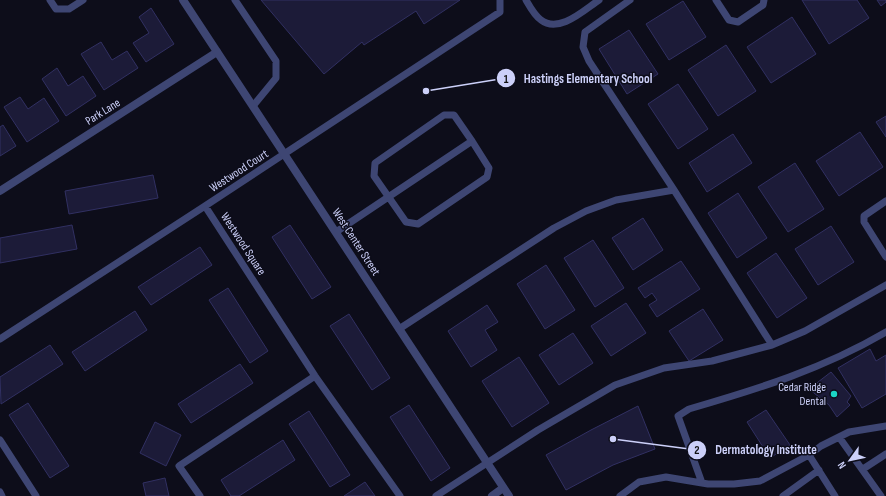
<svg xmlns="http://www.w3.org/2000/svg" width="886" height="496" font-family="'Sofia Sans Condensed',sans-serif">
<style>
.building{fill:#1c1b38;stroke:#313062}
.lines{fill:none;stroke-linecap:round;stroke-linejoin:round}
.service{stroke:#3e4673;stroke-width:7}
.minor{stroke:#3e4673;stroke-width:8}
.tertiary{stroke:#3e4673;stroke-width:8}
.poi-dot{fill:#1bd6c5;stroke:#0d0d1a;stroke-width:1.5}
.labels{text-anchor:middle;dominant-baseline:central;stroke-width:3;stroke-linejoin:round;paint-order:stroke}
.street-label{font-size:12px;fill:#ccd0f9;stroke:#0d0d1a}
.poi-label{font-size:12px;fill:#ccd0f9;stroke:#0d0d1a;text-anchor:end}
.leader{fill:none;stroke:#ccd0f9;stroke-width:1.5}
.callout-dot{fill:#ccd0f9;stroke:#0d0d1a;stroke-width:1.5}
.mark-label{font-size:12px;text-anchor:middle;font-weight:bold;fill:#111}
.callout-label{font-size:13px;text-anchor:middle;font-weight:bold;fill:#ccd0f9;stroke:#0d0d1a;stroke-width:3;stroke-linejoin:round;paint-order:stroke}
</style>
<rect width="100%" height="100%" fill="#0d0d1a"/>
<path class="building" d="M261,0H460L424,24L416,11L364,45L362,42L324,74Z
M802,0H857L869,18L829,44Z
M877,0H886V2L881,6Z
M683,1L706,37L669,60L646,24Z
M151,8L174,44L146,62L133,43L149,33L139,17Z
M792,17L816,54L771,83L747,47Z
M629,30L658,74L627,94L599,49Z
M101,42L112,60L127,51L138,68L104,90L81,54Z
M726,45L756,91L718,116L688,70Z
M57,68L68,86L83,76L96,96L66,116L42,79Z
M678,84L708,129L678,149L648,104Z
M20,97L28,109L44,98L59,121L27,142L4,107Z
M886,116V137L876,122Z
M3,125L16,146L0,156V127Z
M860,132L883,167L839,196L816,161Z
M733,134L752,163L707,192L689,163Z
M795,163L824,209L788,232L758,187Z
M153,175L158,198L69,214L65,191Z
M738,193L767,238L737,258L708,213Z
M643,218L663,250L633,270L612,238Z
M72,225L77,249L0,263V238Z
M290,225L331,287L312,299L272,237Z
M831,226L854,262L818,285L795,249Z
M593,240L624,288L595,307L564,258Z
M200,247L212,265L151,305L138,287Z
M776,253L807,298L777,318L747,273Z
M681,261L700,289L657,317L649,305L657,300L652,293L645,298L638,288Z
M546,265L575,310L545,329L517,284Z
M228,288L268,351L250,363L209,300Z
M626,303L646,333L611,356L591,326Z
M487,305L498,322L485,330L497,350L471,367L448,331Z
M703,309L723,340L689,361L669,331Z
M135,311L147,330L85,371L72,352Z
M349,314L390,378L372,390L330,326Z
M573,333L593,363L559,385L539,355Z
M50,345L63,364L1,404L0,377Z
M870,349L876,361L886,355V394L862,408L838,368Z
M519,357L549,403L512,427L482,381Z
M240,364L253,383L191,423L178,404Z
M831,372L851,396L847,402L850,405L837,417L829,405L809,389Z
M28,403L69,466L50,478L9,415Z
M409,405L450,468L431,481L390,417Z
M638,406L655,449L613,465L566,490L546,455L591,430Z
M766,410L790,445L770,458L747,422Z
M309,411L350,475L330,487L289,424Z
M155,422L181,435L166,466L140,453Z
M283,440L295,460L239,496H231L221,480Z
M165,478L169,496H146L143,483Z
M365,482L375,496H344Z"/>
<g class="lines">
<path class="service" d="M50,0L56,9H69L83,0
M235,0L276,61V78L253,106
M526,0C530,7 534,15 541,20C559,34 584,10 599,0
M630,0L585,32L583,47L589,61L674,190L772,345
M716,0L729,20L738,22L763,5L764,0
M886,201L864,216V222L886,257
M205,206L500,12V0
M336,232L472,141L454,115H444L375,163L374,176L406,222L418,224L487,177L489,168L472,141
M399,329L554,228L586,211L616,200L674,190
M0,339L205,206L315,376L400,496
M839,437L881,496
M0,440L36,496
M809,455L835,496
M863,469L886,454
M702,483L678,416L689,409C758,389 823,369 886,332
M0,492L2,496
M200,496L179,466L315,376
M436,496L538,430L615,385L664,368L712,361L772,345L805,331L886,285
M620,496L639,482L666,477L708,484H734L760,481L809,455L821,446L849,432L886,426
M783,496L819,470"/>
<path class="minor" d="M0,191L217,52
M492,496L503,488"/>
<path class="tertiary" d="M183,0L509,496"/>
</g>
<circle class="poi-dot" cx="834" cy="394" r="4"/>
<g class="labels">
<g class="street-label">
<text transform="translate(103 112) rotate(-32)">Park Lane</text>
<text transform="translate(239 171) rotate(-33)">Westwood Court</text>
<text transform="translate(356 242) rotate(57)">West Center Street</text>
<text transform="translate(243 244) rotate(57)">Westwood Square</text>
</g>
<g class="poi-label">
<text x="826" y="387">Cedar Ridge<tspan x="826" dy="14">Dental</tspan></text>
</g>
</g>
<path class="leader" d="M426 91L506 78M613 439L697 450"/>
<g class="callout-dot">
<circle cx="426" cy="91" r="4"/>
<circle cx="613" cy="439" r="4"/>
<circle cx="506" cy="78" r="10"/>
<circle cx="697" cy="450" r="10"/>
</g>
<g class="mark-label">
<text x="506" y="83">1</text>
<text x="697" y="454">2</text>
</g>
<g class="callout-label">
<text x="588" y="83">Hastings Elementary School</text>
<text x="766" y="454">Dermatology Institute</text>
</g>
<g transform="translate(850 460) rotate(237)" stroke="#0d0d1a" stroke-width="3" paint-order="stroke">
<path d="M0-3L7 15L0 10L-7 15Z" fill="#ccd0f9"/>
<text y="-6" font-size="11" font-weight="bold" text-anchor="middle" fill="#ccd0f9">N</text>
</g>
</svg>
